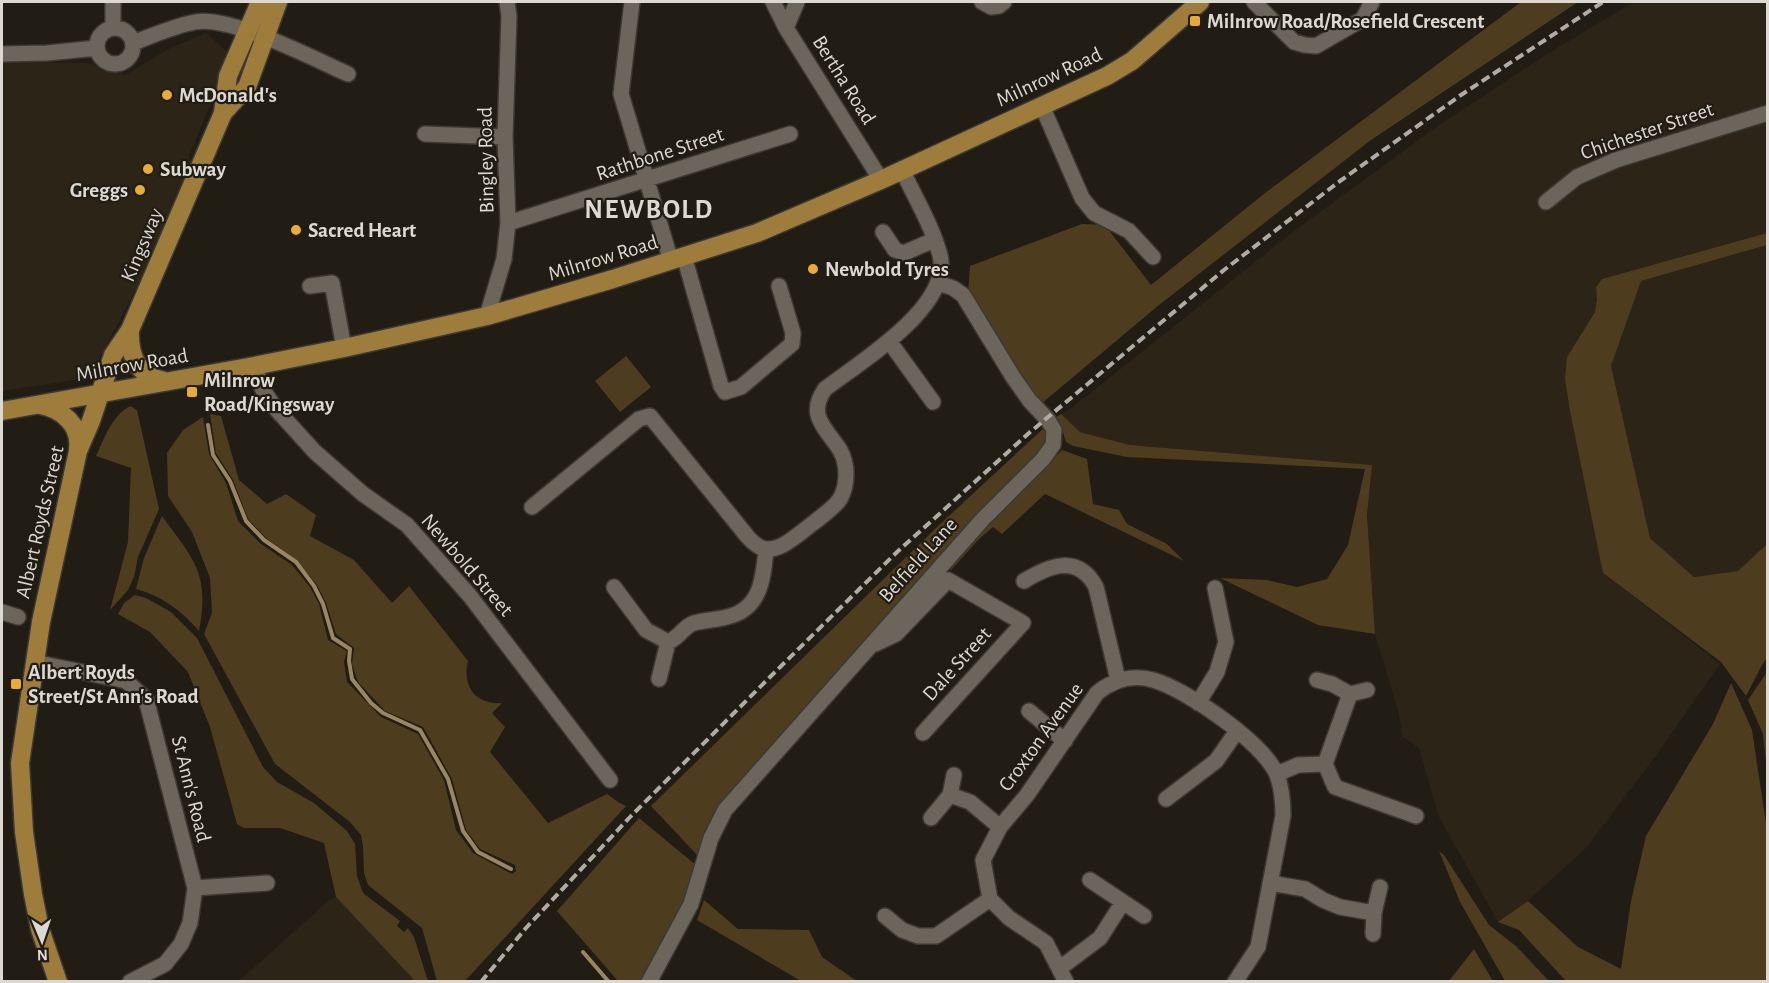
<svg xmlns="http://www.w3.org/2000/svg" width="1769" height="983" font-family="'Alegreya Sans',sans-serif">
<style>
.built{fill:#2c2416}
.green{fill:#4e3c1f}
.lines{fill:none;stroke-linecap:round;stroke-linejoin:round}
.stream{stroke:#9a8664;stroke-width:4}
.street-casing{stroke:#3c3934;stroke-width:18}
.primary-casing{stroke:#3c3934;stroke-width:21}
.street{stroke:#6b655b;stroke-width:15}
.primary{stroke:#9d7c3c;stroke-width:18}
.rail{stroke:#afaba5;stroke-width:4;stroke-dasharray:9 4.5;stroke-linecap:butt}
.poi-dot{fill:#e9ab38;stroke:#211c14;stroke-width:2}
.labels{text-anchor:middle;dominant-baseline:central;stroke-width:4.5;stroke-linejoin:round;paint-order:stroke}
.poi-label{font-size:21px;font-weight:bold;fill:#dcd9d3;stroke:#211c14;text-anchor:start}
.street-label{font-size:21px;fill:#dcd9d3;stroke:#211c14}
.district-label{font-size:27px;font-weight:bold;letter-spacing:1.5px;fill:#dcd9d3;stroke:#211c14}
</style>
<rect width="100%" height="100%" fill="#211c14"/>
<path class="built" d="M1634,2H1767V233L1602,279L1596,287L1598,300L1595,312L1567,357L1603,573L1720,664L1655,757L1586,848L1528,901L1498,922L1439,817L1419,748L1403,737L1398,711L1375,634L1367,515L1371,465L1130,445L1080,432L1061,414L1070,409L1290,234L1439,125L1555,49Z
M206,33L231,55L189,156L195,177L89,378L2,391V62L88,63L125,75L170,48Z
M1767,245V544L1738,571L1694,577L1650,538L1611,366L1641,281Z
M336,897L415,981L238,982L327,902Z"/>
<path class="green" d="M1521,2H1578L1371,140L1159,305L1041,404L968,293L970,266L1082,224L1105,225L1151,285L1265,193Z
M1767,233V245L1641,281L1611,366L1650,538L1694,577L1738,571L1767,544V658L1762,665L1746,696L1721,662L1603,573L1570,411L1565,379L1567,357L1595,312L1597,300L1596,287L1602,279Z
M626,356L651,387L620,412L595,381Z
M130,406L137,410L159,509L138,557L134,577L128,590L110,610L128,542L131,468L96,456C105,437 111,417 130,406Z
M210,414L221,416L239,480L267,504L286,494L316,515L310,536L354,560L392,603L409,586L468,661C462,686 475,705 502,703L492,713L505,727L490,752L548,823L607,794L618,802L626,806L465,981H437L422,928L368,885L364,873L363,846L361,835L350,822L275,764L204,634L212,613L210,578L192,532L168,496L167,453L183,430L203,417L209,454L226,483L238,521L261,544L292,565L310,587L319,604L328,640L347,651L344,662L347,682L381,717L418,734L444,780L456,830L473,853L512,874L516,871L515,865L480,849L466,830L452,779L423,727L385,711L358,682L352,664L354,648L336,634L326,603L317,585L296,560L266,538L248,519L233,480L216,453Z
M1061,414L1080,432L1130,445L1372,465L1367,515L1375,634L1318,625L1220,578L1267,580L1297,587L1327,579L1348,545L1365,469L1127,457L1073,446L1066,442L1062,429L1054,419Z
M1046,426L1048,436L1044,447L955,538L737,789L700,858L651,806L938,526Z
M1062,450L1087,459L1093,504L1119,510L1127,524L1167,544L1184,561L1045,494L1002,534L993,527L979,539L951,570L948,567Z
M162,516C194,560 210,573 199,631C182,611 162,596 136,589L144,558Z
M135,595L146,598L171,612L197,638L263,767L277,782L314,803L347,831L355,844L357,876L363,893L400,921L397,926L404,932L408,928L414,937L428,981H415L336,897L324,843L280,828H244L237,824L210,727L188,672L150,632L118,614L124,603Z
M1767,672V771L1763,734L1748,700Z
M1731,683L1752,730L1767,830V981H1566L1519,930L1498,922L1528,901L1578,947L1621,969L1631,901L1646,836L1713,724Z
M639,818L697,866L686,904L641,981H618L557,911Z
M1439,851L1444,855L1489,925L1517,947L1549,981H1505L1460,902Z
M704,900L738,929L809,930L822,957L857,981H801L697,920Z
M1474,949L1493,981H1449Z"/>
<g class="lines">
<path class="stream" d="M208,425L213,455L230,481L246,521L264,540L296,562L314,586L323,604L333,638L350,649L349,661L352,679L371,703L383,713L420,730L448,779L463,831L478,852L511,869
M583,952L609,982"/>
<defs>
<path id="street" d="M632,2L621,94L671,261
M773,2L786,28L881,180
M982,2L991,7L999,6L1004,2
M1254,2L1294,42L1305,45L1316,46L1363,19L1372,2
M97 46a18 18 0 1 1 36 0a18 18 0 1 1-36 0Z
M113,28V2
M786,28L797,2
M133,43C154,35 174,26 195,22C230,15 314,59 348,74
M2,54L47,53L97,48
M1042,106L1082,198L1094,213L1129,231L1153,257
M425,134L505,137
M1546,202L1577,177L1616,160L1768,113
M508,223L790,134
M883,232L895,250L904,253L934,240
M684,256L721,386L725,392L741,387L792,344L793,333L779,286
M310,286L332,283L344,348
M487,316L504,259L508,223L505,137L509,16L507,2
M889,341L933,402
M254,366L263,390L276,409L315,452L363,494L407,525L470,596L610,780
M532,507L639,419L650,416L747,536C758,549 767,553 783,545C794,539 805,529 816,521C824,514 834,508 840,499C848,485 848,464 840,450C827,429 806,416 825,389C860,362 953,306 940,255C932,226 915,197 902,170
M1024,581C1050,565 1078,554 1096,587L1118,680
M614,587L646,630L668,642C679,638 684,626 694,623C705,620 716,620 727,617C761,609 763,579 766,550
M2,612L18,617
M875,644L896,634L948,580L1023,623L923,733
M34,662L126,681L146,699L195,888L190,923L181,944L165,964L130,982
M659,679L668,642
M1350,694L1367,690
M1198,703L1217,672L1226,642L1215,588
M1029,711L1065,741
M1325,764L1335,787L1416,816
M1277,774L1298,765L1325,764L1350,694L1332,684L1317,680
M950,795L970,802L1000,827
M1166,799L1216,761L1237,731
M931,818L950,795L954,775
M1090,880L1144,916
M1270,883L1305,889L1323,900L1340,907L1374,913
M195,888L267,883
M885,916L902,930L918,936H936L990,899
M1373,934L1374,913L1380,887
M1060,968L1100,938L1123,902
M649,982L691,904L711,838L725,810L983,519L1043,459L1053,445L1054,430L1048,420L1030,401L1013,377L963,295L953,288L938,283
M1066,982L1046,943L1009,918L990,899L983,860L1000,827L1027,795L1097,693C1113,680 1133,674 1153,680C1186,689 1264,743 1277,775C1282,788 1283,802 1283,816L1258,947L1235,982"/>
<path id="primary" d="M223,113L247,87L278,2
M130,330C129,356 137,376 165,381
M40,405C62,409 81,425 78,449
M2,411L254,366L344,348L487,316L613,279L757,233L881,180L1107,76L1132,61L1200,2
M58,982L40,929L33,894L24,832L20,763L41,622L78,451L91,421L113,355L130,330L223,113L228,76L260,2"/>
</defs>
<use href="#street" class="street-casing"/>
<use href="#primary" class="primary-casing"/>
<use href="#street" class="street"/>
<use href="#primary" class="primary"/>
<path class="rail" d="M481,982L526,928L631,816L770,677L896,553L1029,433L1224,270L1340,181L1461,95L1603,2"/>
</g>
<g class="poi-dot">
<rect x="1189" y="15" width="12" height="12" rx="3"/>
<circle cx="167" cy="95" r="6"/>
<circle cx="148" cy="169" r="6"/>
<circle cx="140" cy="190" r="6"/>
<circle cx="296" cy="230" r="6"/>
<circle cx="813" cy="269" r="6"/>
<rect x="186" y="386" width="12" height="12" rx="3"/>
<rect x="10" y="678" width="12" height="12" rx="3"/>
</g>
<g class="labels">
<g class="poi-label">
<text x="1207" y="21">Milnrow Road/Rosefield Crescent</text>
<text x="179" y="95">McDonald's</text>
<text x="160" y="169">Subway</text>
<text x="128" y="190" text-anchor="end">Greggs</text>
<text x="308" y="230">Sacred Heart</text>
<text x="825" y="269">Newbold Tyres</text>
<text x="204" y="380">Milnrow<tspan x="204" dy="24">Road/Kingsway</tspan></text>
<text x="28" y="672">Albert Royds<tspan x="28" dy="24">Street/St Ann's Road</tspan></text>
</g>
<g class="street-label">
<text transform="translate(1049 77) rotate(-25)">Milnrow Road</text>
<text transform="translate(844 80) rotate(58)">Bertha Road</text>
<text transform="translate(1647 131) rotate(-19)">Chichester Street</text>
<text transform="translate(660 154) rotate(-18)">Rathbone Street</text>
<text transform="translate(486 160) rotate(-91)">Bingley Road</text>
<text transform="translate(142 245) rotate(-67)">Kingsway</text>
<text transform="translate(603 258) rotate(-17)">Milnrow Road</text>
<text transform="translate(132 365) rotate(-10)">Milnrow Road</text>
<text transform="translate(40 522) rotate(-77)">Albert Royds Street</text>
<text transform="translate(918 560) rotate(-48)">Belfield Lane</text>
<text transform="translate(467 565) rotate(49)">Newbold Street</text>
<text transform="translate(957 664) rotate(-48)">Dale Street</text>
<text transform="translate(1041 737) rotate(-54)">Croxton Avenue</text>
<text transform="translate(191 789) rotate(76)">St Ann's Road</text>
</g>
<g class="district-label">
<text x="649" y="209">NEWBOLD</text>
</g>
</g>
<rect width="1769" height="983" fill="none" stroke="#dcd9d3" stroke-width="6"/>
<g transform="translate(42 941) rotate(178)" stroke="#211c14" stroke-width="4.5" paint-order="stroke">
<path d="M0-4.5L10 22L0 15L-10 22Z" fill="#dcd9d3"/>
<text y="-9" font-size="16" font-weight="bold" text-anchor="middle" fill="#dcd9d3">N</text>
</g>
</svg>
